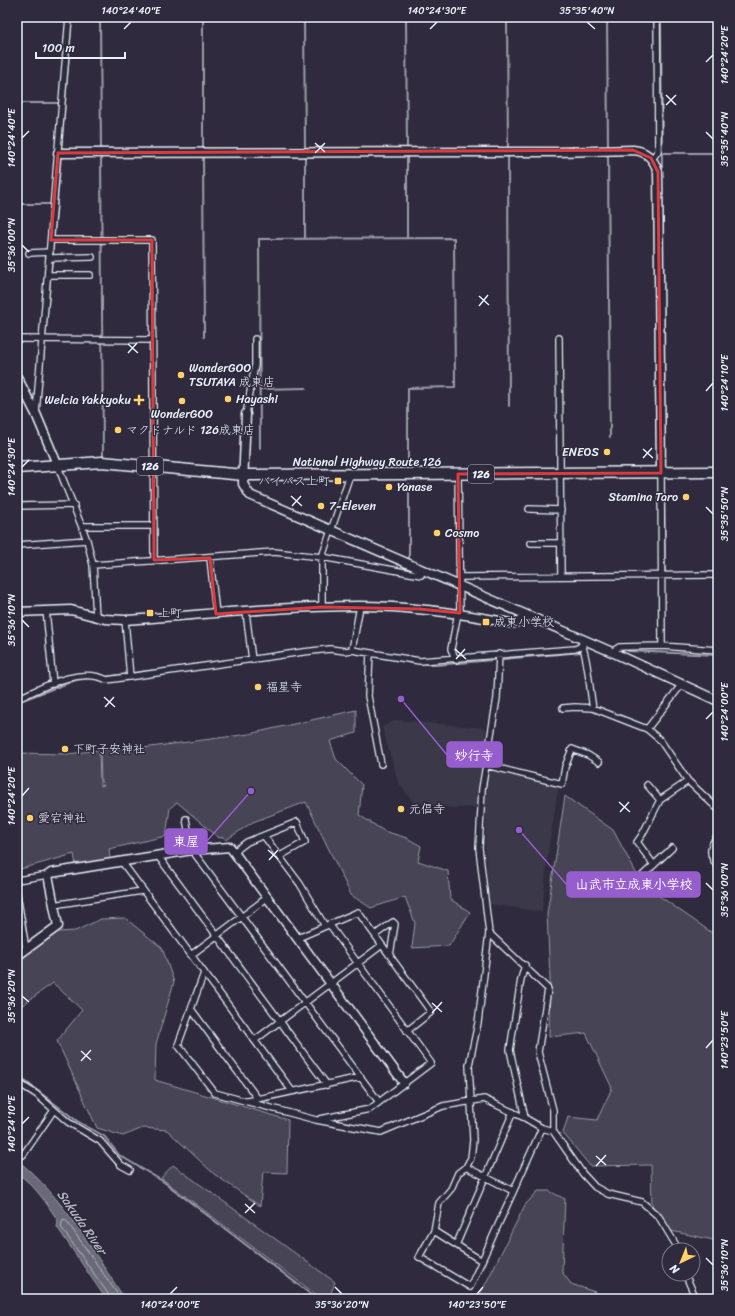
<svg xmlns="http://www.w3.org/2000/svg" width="735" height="1316" font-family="Sriracha,'Klee One',sans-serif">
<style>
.built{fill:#3b3749}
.green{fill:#464455;stroke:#979aa6}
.water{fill:#696978;stroke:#9c9fab}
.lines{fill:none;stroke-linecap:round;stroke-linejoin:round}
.shore{stroke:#b5bbc5;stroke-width:1}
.stream{stroke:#9c9fab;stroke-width:2}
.street-casing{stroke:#e8f1f8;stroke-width:8}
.secondary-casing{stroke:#e8f1f8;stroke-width:11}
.highway-casing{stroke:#e8f1f8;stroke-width:13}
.street{stroke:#2f2a3d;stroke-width:5.5}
.secondary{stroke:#2f2a3d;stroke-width:8}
.highway{stroke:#2f2a3d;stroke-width:10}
.marked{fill:none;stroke:#d83c3d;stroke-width:3;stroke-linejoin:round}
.ticks{fill:none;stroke:#e8f1f8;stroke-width:1.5}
.poi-dot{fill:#ffd166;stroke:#2f2a3d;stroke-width:1.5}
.labels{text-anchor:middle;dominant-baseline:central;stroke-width:3;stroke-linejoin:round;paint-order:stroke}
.shield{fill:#2f2a3d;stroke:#b0b5c0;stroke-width:1}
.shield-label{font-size:11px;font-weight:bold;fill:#e8f1f8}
.poi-label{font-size:12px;fill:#e8f1f8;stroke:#2f2a3d;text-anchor:start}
.street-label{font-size:12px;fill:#e8f1f8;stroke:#2f2a3d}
.water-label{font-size:13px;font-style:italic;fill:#afb4be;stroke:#2f2a3d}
.leader{fill:none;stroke:#965dcd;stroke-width:1.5}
.callout-dot{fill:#965dcd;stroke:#2f2a3d;stroke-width:1.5}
.callout{fill:#965dcd;stroke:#965dcd;stroke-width:1.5}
.callout-label{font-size:13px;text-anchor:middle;font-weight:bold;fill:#fff}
.neatline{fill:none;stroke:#e8f1f8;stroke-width:1.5}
.ticks-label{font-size:10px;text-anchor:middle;fill:#e8f1f8}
</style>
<rect width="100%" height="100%" fill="#2f2a3d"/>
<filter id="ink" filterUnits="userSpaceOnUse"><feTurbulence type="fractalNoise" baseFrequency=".025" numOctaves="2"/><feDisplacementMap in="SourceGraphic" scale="8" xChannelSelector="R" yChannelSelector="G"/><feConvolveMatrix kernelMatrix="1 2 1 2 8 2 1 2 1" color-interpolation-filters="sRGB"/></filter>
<g filter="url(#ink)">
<path class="built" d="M396,720L486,728L482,768L559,784L548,853L542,912L490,904L485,852L486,807L452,808L413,802L398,782L382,727Z"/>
<path class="green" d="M356,710V733L330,741L336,759L362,785L359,815L384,831L407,838L421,846L418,861L448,871L450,899L470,912L449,946L412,948L415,923L405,897L371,908L351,895L306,802L253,822L226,840L224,837L219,838L177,802L170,808L166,836L109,849L110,859L76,865L74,854L17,870V753L68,754L99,750L100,786L104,785L101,782L100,749H135L249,734Z
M565,796L613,830L642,884L718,937V1241L671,1231L652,1205L651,1165L590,1166L563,1133L568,1117L597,1120L612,1088L586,1033L549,1037L550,978L547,914Z
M125,918L162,948L174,982L156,1044L155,1080L288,1120L287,1173L263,1172L260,1206L214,1174L167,1130L143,1128L123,1136L97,1128L57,1041L82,1010L53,983L17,1009V962L58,932L75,931L101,919Z
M173,1165L335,1282L329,1299H322L161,1178Z
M538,1191H549L565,1199L562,1272L571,1284L595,1292L607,1299H478L525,1205Z"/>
<path class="water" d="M17,1160C63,1196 93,1252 125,1299H106L57,1227L58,1221C46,1202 35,1186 17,1173Z"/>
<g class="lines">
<path class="shore" d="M109,1299V1295L61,1227L63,1219L66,1220L121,1299"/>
<path class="stream" d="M100,17L101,150
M203,17V150
M304,17L305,150
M406,17L407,149
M507,17L508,150
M607,17L608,148
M661,17L662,172
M17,103H58
M61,151L72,17
M608,153L610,437
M649,153H718
M101,154L103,457
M203,154L204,337
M305,154V239
M407,154V238
M508,154L509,406
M17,204H50
M259,389L306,388
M39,408L61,156
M260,448L259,239L454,238L455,387L408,388V464
M664,476L665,574
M409,484V558
M335,647L347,649
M628,651L718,655
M349,652L363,655
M376,657L404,661
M407,662L436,665L582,652
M104,677L155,670
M17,702L76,680L91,678
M17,1075L77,1121L104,1136L119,1155L164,1182L317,1299"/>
<defs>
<path id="street" d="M652,159L658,151L657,17
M51,240H152L154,560
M29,253L50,252
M49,258L92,257
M48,275H90
M559,338L561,576
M17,339L153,340
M36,413L69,17
M246,414L255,365V339
M57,464L87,540L93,565L96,617
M661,473L662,646
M458,474L460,613
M17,506L74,505
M529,509L561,510
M82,526H154
M531,543H561
M17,545L87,540
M210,558L216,614
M93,565L274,552L322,557L421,575L422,570
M460,577L718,575
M322,607V557L350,475
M46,610L53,684
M246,612L252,660
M125,620L130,677
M582,644C589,664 589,687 593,708
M352,650L360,606
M612,652L619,647L662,646L718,650
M370,653L368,696L381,764
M499,654L497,698L482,789L479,848L489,933L478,1023L469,1065L473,1140L471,1158L466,1167L458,1173L451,1189L439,1203L434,1231L419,1257L470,1287L542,1128
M456,660L451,649L458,613
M17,699C42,688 79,666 107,680L303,652L330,649L345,651L352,650L420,661L575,649L580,647L584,640
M563,708L575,707L593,708L647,729L660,740L688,781L718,809
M647,729L682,684
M486,765L562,784L565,767L572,749L588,755L599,762
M647,785L660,800L688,781
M186,819L192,850L379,1102
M718,835C709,847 708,855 718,867
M264,836L300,884L325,926
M234,852L247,842L297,822L305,842L280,856
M158,856L327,1085
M122,862L292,1091
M654,865L637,842L642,835L660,800
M642,876L672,848
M17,880L48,875
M17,894L26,949
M53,905L142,891
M489,933L548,989L538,1052L553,1110V1131L583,1174L595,1187L608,1194L642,1202L659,1217L679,1250
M375,935L393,922L395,924L390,955
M298,938L358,912L431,1012L407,1031
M191,955L268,897
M525,965L521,979L510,1050L525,1118
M204,973L178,1045L215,1093L316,1120L381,1132L443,1106L484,1099L525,1118L542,1128L553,1131
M191,1009L258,1099
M255,1040L382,945
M17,1082L36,1094L68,1122L100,1141L121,1165L130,1170
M248,1101L361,1077
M320,1119L370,1109L431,1063L329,924
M23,1155L54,1110
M466,1167L513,1191
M434,1231L482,1261
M457,1243L513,1112
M685,1274L693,1292L698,1299"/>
<path id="secondary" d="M58,153L558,152L633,150C647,151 654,159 658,172L661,473
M17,377L36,414L57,464
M246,414L243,484L250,495L612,652L718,701
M17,612L71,610L105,619L125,620C203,615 281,606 359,606C410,606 460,613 510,623H515L528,616
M17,956L58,926L48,875L51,873L192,850L230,847L404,1083"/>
<path id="highway" d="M17,468L102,462L244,475L718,472"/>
</defs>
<use href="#street" class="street-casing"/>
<use href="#secondary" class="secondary-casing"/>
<use href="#highway" class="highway-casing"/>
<use href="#street" class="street"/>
<use href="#secondary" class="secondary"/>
<use href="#highway" class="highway"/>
</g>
</g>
<path class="marked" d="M633,150L651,158L658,172L661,473L458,474L460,613L419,609L322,607L216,614L210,558L154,560L152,240H51L58,153Z"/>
<path class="ticks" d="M587,22L595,29M124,29L131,22M430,29L437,22M706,62L713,55M666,95L676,105M666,105L676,95M706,132L713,139M22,138L29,131M315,143L325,152M315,153L325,143M22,245L29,252M479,296L489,305M479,306L488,295M128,344L138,353M128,353L137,343M706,391L713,383M643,449L653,458M643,458L652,448M22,467L29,460M291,496L302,506M292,506L301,496M706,507L713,514M22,620L29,627M455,649L466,659M456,659L465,649M104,697L115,707M105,707L114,697M706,719L713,712M22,796L29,788M619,802L630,812M620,812L629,802M268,850L278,859M269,860L278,850M706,883L713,890M22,996L29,1002M432,1003L442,1012M432,1013L442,1002M706,1048L713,1040M81,1051L91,1060M81,1061L91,1050M22,1124L29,1117M596,1156L606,1165M596,1166L606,1155M245,1204L255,1213M245,1213L255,1203M706,1258L713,1265M335,1287L342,1294M170,1294L177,1287M477,1294L483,1287"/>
<g class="poi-dot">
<circle cx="181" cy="375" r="4"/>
<circle cx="228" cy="399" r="4"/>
<path d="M137 394h4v4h4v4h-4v4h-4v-4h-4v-4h4z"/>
<circle cx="182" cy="401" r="4"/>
<circle cx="118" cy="430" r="4"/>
<circle cx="607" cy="452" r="4"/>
<rect x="334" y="477" width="8" height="8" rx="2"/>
<circle cx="389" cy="487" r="4"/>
<circle cx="686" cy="497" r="4"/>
<circle cx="321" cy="506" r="4"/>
<circle cx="437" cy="533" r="4"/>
<rect x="146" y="609" width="8" height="8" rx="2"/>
<rect x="482" y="618" width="8" height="8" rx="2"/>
<circle cx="258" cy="687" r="4"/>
<circle cx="65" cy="749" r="4"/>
<circle cx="401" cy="809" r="4"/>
<circle cx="30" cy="818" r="4"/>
</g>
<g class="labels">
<g class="shield">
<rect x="137" y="457" width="26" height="18" rx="3"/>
<rect x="468" y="465" width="26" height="18" rx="3"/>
</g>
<g class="shield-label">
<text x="150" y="466">126</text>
<text x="481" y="474">126</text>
</g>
<g class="poi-label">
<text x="189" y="368">WonderGOO<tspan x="189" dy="14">TSUTAYA 成東店</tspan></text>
<text x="236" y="399">Hayashi</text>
<text x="131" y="400" text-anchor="end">Welcia Yakkyoku</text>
<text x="182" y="414" text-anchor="middle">WonderGOO</text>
<text x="126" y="430">マクドナルド 126成東店</text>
<text x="599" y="452" text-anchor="end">ENEOS</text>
<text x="330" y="481" text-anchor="end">バイパス上町</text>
<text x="397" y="487">Yanase</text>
<text x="678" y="497" text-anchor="end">Stamina Taro</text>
<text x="329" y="506">7-Eleven</text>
<text x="445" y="533">Cosmo</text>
<text x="158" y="613">上町</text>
<text x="494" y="622">成東小学校</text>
<text x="266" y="687">福星寺</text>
<text x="73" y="749">下町子安神社</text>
<text x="409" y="809">元倡寺</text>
<text x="38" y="818">愛宕神社</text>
</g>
<g class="street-label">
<text x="367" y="462">National Highway Route 126</text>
</g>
<g class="water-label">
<text transform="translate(82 1222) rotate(55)">Sakuda River</text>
</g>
</g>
<path class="leader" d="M401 699L447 755M251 791L207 841M519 830L567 885"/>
<g class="callout-dot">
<circle cx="401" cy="699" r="4"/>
<circle cx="251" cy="791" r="4"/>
<circle cx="519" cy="830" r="4"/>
</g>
<g class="callout">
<rect x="447" y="742" width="55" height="25" rx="4"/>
<rect x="165" y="829" width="42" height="25" rx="4"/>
<rect x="567" y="872" width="133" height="25" rx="4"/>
</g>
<g class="callout-label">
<text x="474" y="760">妙行寺</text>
<text x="186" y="846">東屋</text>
<text x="634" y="889">山武市立成東小学校</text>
</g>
<rect width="735" height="1316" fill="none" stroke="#2f2a3d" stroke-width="44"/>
<g transform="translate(681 1262) rotate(223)"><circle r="19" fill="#2f2a3d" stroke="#797a88"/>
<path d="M0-3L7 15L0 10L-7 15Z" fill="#ffd166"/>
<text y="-6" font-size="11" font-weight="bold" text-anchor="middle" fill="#e8f1f8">N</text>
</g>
<path d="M36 52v6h89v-6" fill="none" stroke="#e8f1f8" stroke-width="2"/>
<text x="42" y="52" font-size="12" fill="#e8f1f8" stroke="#2f2a3d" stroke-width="3" paint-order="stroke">100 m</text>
<rect x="22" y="22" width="691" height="1272" class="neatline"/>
<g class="ticks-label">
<text x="131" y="14">140°24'40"E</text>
<text x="437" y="14">140°24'30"E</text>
<text x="587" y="14">35°35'40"N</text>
<text transform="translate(724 55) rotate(-90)" y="4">140°24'20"E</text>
<text transform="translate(11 138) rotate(-90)" y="4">140°24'40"E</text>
<text transform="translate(724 139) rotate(-90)" y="4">35°35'40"N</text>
<text transform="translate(11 245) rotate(-90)" y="4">35°36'00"N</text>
<text transform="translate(724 383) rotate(-90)" y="4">140°24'10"E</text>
<text transform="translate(11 467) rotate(-90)" y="4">140°24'30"E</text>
<text transform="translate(724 514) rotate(-90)" y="4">35°35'50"N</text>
<text transform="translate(11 620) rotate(-90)" y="4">35°36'10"N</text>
<text transform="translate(724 712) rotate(-90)" y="4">140°24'00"E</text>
<text transform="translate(11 796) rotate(-90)" y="4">140°24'20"E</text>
<text transform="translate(724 890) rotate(-90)" y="4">35°36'00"N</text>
<text transform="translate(11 996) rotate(-90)" y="4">35°36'20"N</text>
<text transform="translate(724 1040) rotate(-90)" y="4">140°23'50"E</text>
<text transform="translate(11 1124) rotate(-90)" y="4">140°24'10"E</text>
<text transform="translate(724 1265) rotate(-90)" y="4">35°36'10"N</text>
<text x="170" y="1308">140°24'00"E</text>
<text x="342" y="1308">35°36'20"N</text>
<text x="477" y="1308">140°23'50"E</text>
</g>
</svg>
